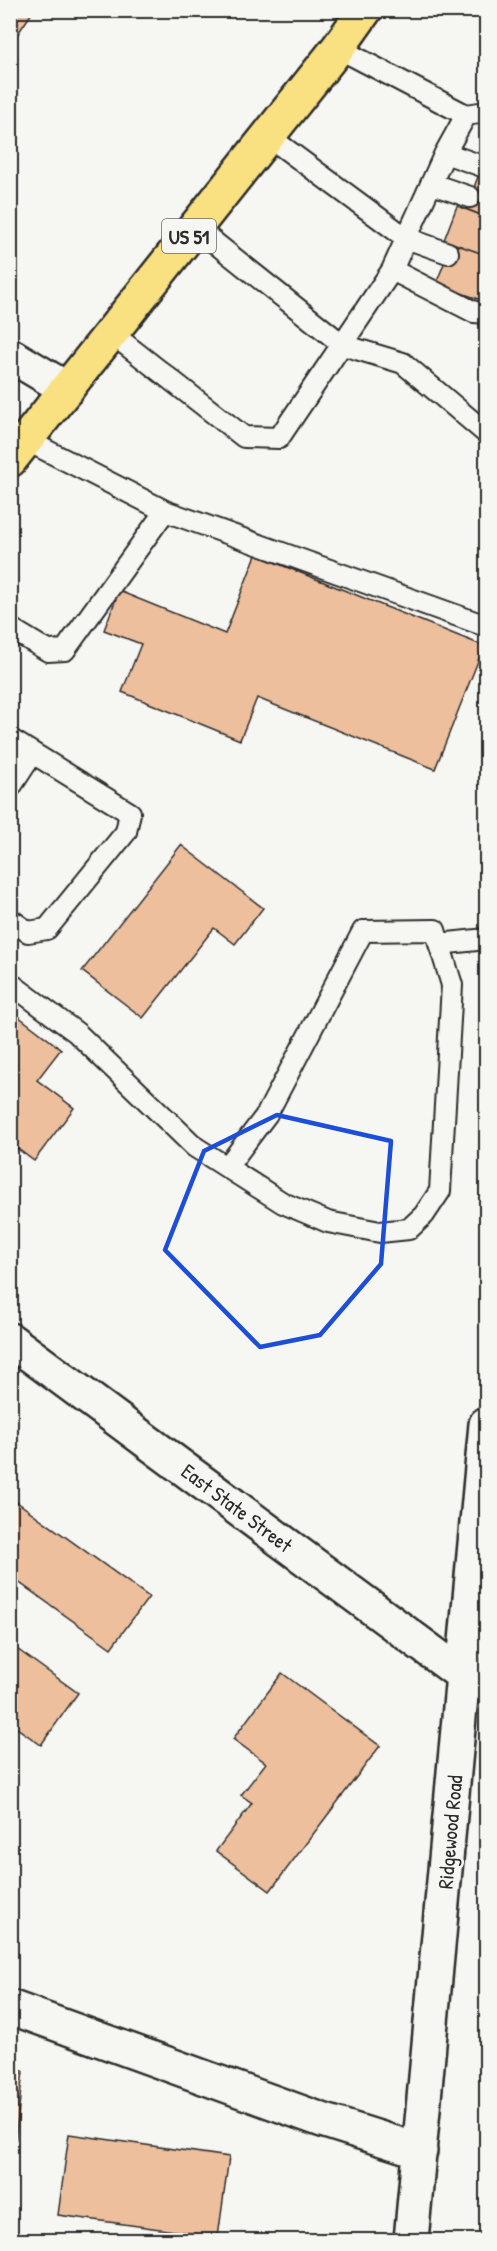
<svg xmlns="http://www.w3.org/2000/svg" width="497" height="2251" font-family="'Patrick Hand',sans-serif">
<style>
.building{fill:#edbf9d;stroke:#2b2b2b;stroke-width:1.5}
.lines{fill:none;stroke-linecap:round;stroke-linejoin:round}
.service-casing{stroke:#2b2b2b;stroke-width:24}
.minor-casing{stroke:#2b2b2b;stroke-width:38}
.primary-casing{stroke:#2b2b2b;stroke-width:38}
.service{stroke:#f6f6f2;stroke-width:20}
.minor{stroke:#f6f6f2;stroke-width:33}
.primary{stroke:#f9e181;stroke-width:33}
.marked{fill:none;stroke:#1d4ed8;stroke-width:4.5;stroke-linejoin:round}
.labels{text-anchor:middle;dominant-baseline:central;stroke-width:5;stroke-linejoin:round;paint-order:stroke}
.shield{fill:#f6f6f2;stroke:#686867;stroke-width:1.5}
.shield-label{font-size:20px;font-weight:bold;fill:#2b2b2b}
.street-label{font-size:21px;fill:#2b2b2b;stroke:#f6f6f2}
</style>
<rect width="100%" height="100%" fill="#f6f6f2"/>
<filter id="ink" filterUnits="userSpaceOnUse"><feTurbulence type="fractalNoise" baseFrequency=".0167" numOctaves="2"/><feDisplacementMap in="SourceGraphic" scale="12" xChannelSelector="R" yChannelSelector="G"/><feConvolveMatrix kernelMatrix="1 2 1 2 8 2 1 2 1" color-interpolation-filters="sRGB"/></filter>
<g filter="url(#ink)">
<path class="building" d="M10,10H34L10,45Z
M486,155V217L466,209Z
M457,206L486,217V255L444,240Z
M452,243L486,255V285L481,300L436,284Z
M256,555L484,646L435,769L257,698L240,740L122,692L141,644L104,630L119,591L225,634Z
M181,845L263,908L235,944L214,928L143,1018L82,971Z
M10,1010L61,1049L37,1080L74,1108L34,1161L10,1143Z
M10,1497L149,1597L111,1648L10,1576Z
M10,1644L78,1693L41,1745L10,1723Z
M282,1673L380,1746L270,1891L216,1851L252,1803L241,1795L266,1763L233,1739Z
M10,2069L23,2071L10,2188Z
M69,2134L229,2157L218,2237L58,2215Z"/>
<g class="lines">
<defs>
<path id="service" d="M466,115L486,112
M268,136L406,238L448,253
M445,153L482,166
M432,184L470,197
M195,227L343,345L403,363L486,433
M392,270L474,312L486,313
M111,333L244,437L279,438L392,270L445,153L466,115L338,48
M165,511L486,626
M10,628L48,651L65,650L165,511L26,440
M10,739L130,813L126,832L47,929L28,932L10,919
M10,788L33,753
M439,944L486,939
M10,983L77,1033L195,1147L283,1203L328,1222L380,1232L409,1229L424,1215L440,1191L452,985L435,930L363,931L267,1114L227,1167"/>
<path id="minor" d="M10,355L67,389
M10,1340L464,1676L486,1684
M10,2007L322,2120L420,2151
M411,2240L486,1424"/>
<path id="primary" d="M10,460L338,48L365,10"/>
</defs>
<use href="#service" class="service-casing"/>
<use href="#minor" class="minor-casing"/>
<use href="#primary" class="primary-casing"/>
<use href="#service" class="service"/>
<use href="#minor" class="minor"/>
<use href="#primary" class="primary"/>
</g>
</g>
<path class="marked" d="M277,1115L391,1141L381,1264L320,1335L260,1347L165,1250L204,1151Z"/>
<g class="labels">
<rect class="shield" x="162" y="219" width="54" height="34" rx="4.5"/>
<g class="shield-label">
<text x="189" y="236">US 51</text>
</g>
<g class="street-label">
<text transform="translate(237 1508) rotate(37)">East State Street</text>
<text transform="translate(450 1832) rotate(-85)">Ridgewood Road</text>
</g>
</g>
<rect width="497" height="2251" fill="none" stroke="#f6f6f2" stroke-width="36"/>
<rect x="18" y="18" width="461" height="2215" fill="none" stroke="#2b2b2b" stroke-width="2" filter="url(#ink)"/>
</svg>
